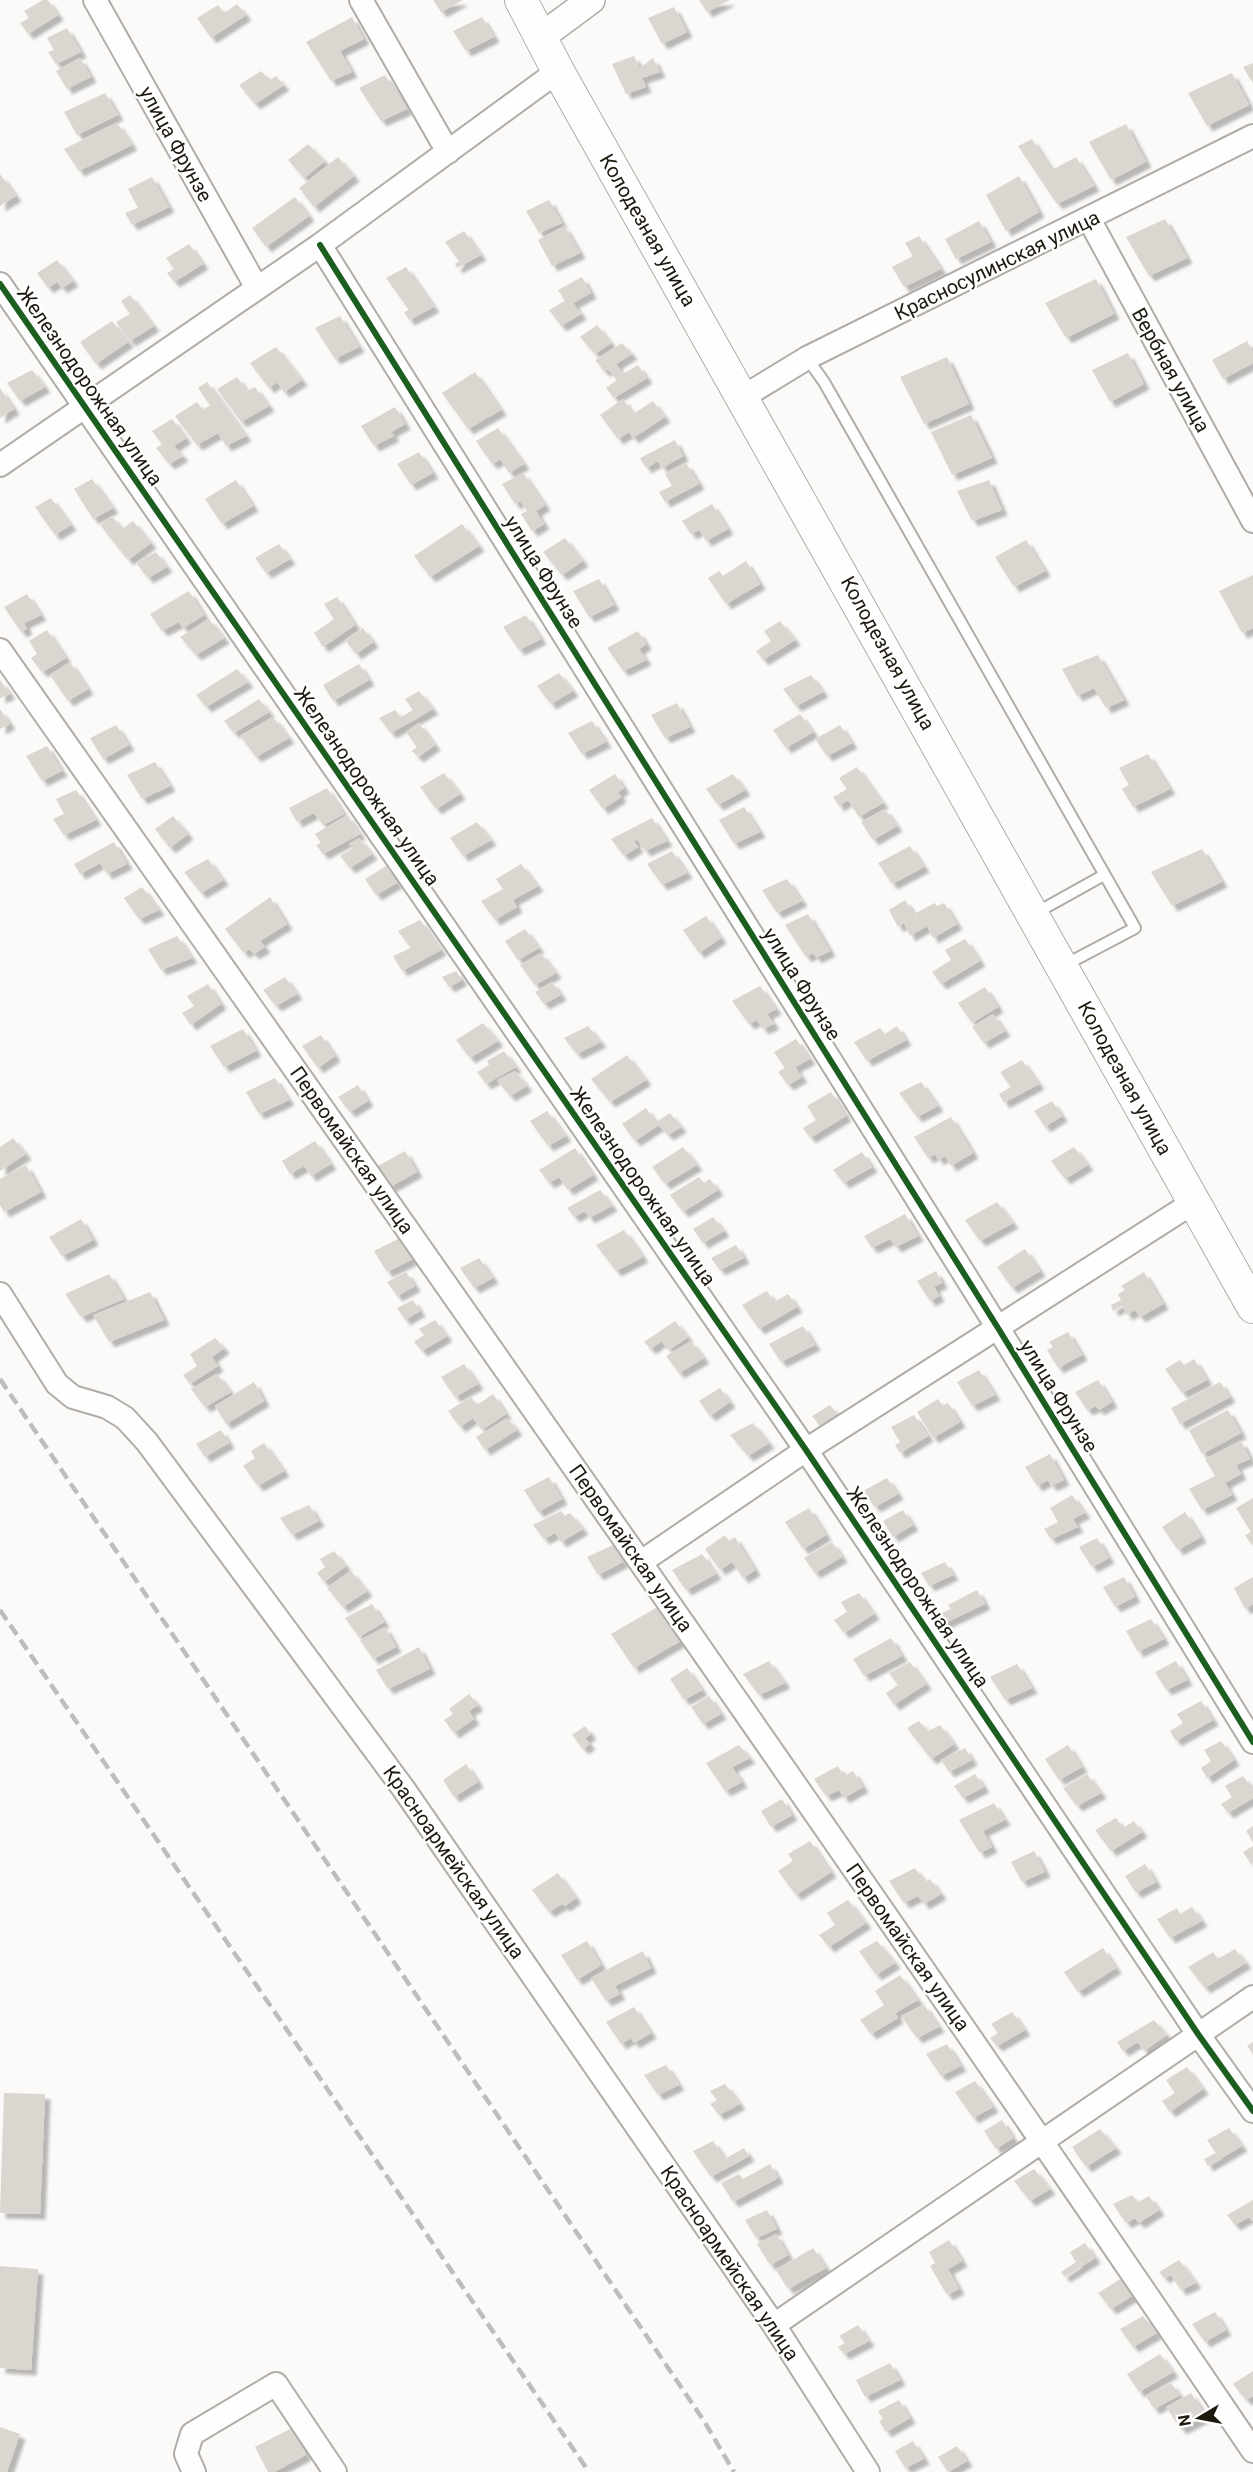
<svg xmlns="http://www.w3.org/2000/svg" width="1253" height="2472" font-family="Roboto,sans-serif">
<style>
.building{fill:#dad6d0;filter:url(#shadow)}
.lines{fill:none;stroke-linecap:round;stroke-linejoin:round}
.service-casing{stroke:#b0aca7;stroke-width:14}
.minor-casing{stroke:#b0aca7;stroke-width:26}
.tertiary-casing{stroke:#b0aca7;stroke-width:30}
.secondary-casing{stroke:#b0aca7;stroke-width:34}
.service{stroke:#fffefe;stroke-width:10}
.minor{stroke:#fffefe;stroke-width:22}
.tertiary{stroke:#fffefe;stroke-width:27}
.secondary{stroke:#fffefe;stroke-width:32}
.rail{stroke:#bdbdbc;stroke-width:4.5;stroke-dasharray:12 6;stroke-linecap:butt}
.cycleway-casing{stroke:#fff;stroke-width:10}
.cycleway{stroke:#1b5e20;stroke-width:6}
.labels{text-anchor:middle;dominant-baseline:central;stroke-width:4.5;stroke-linejoin:round;paint-order:stroke}
.street-label{font-size:20px;fill:#1e190f;stroke:#fff}
</style>
<defs>
<filter id="shadow"><feDropShadow dx="5.5" dy="5.5" stdDeviation="1.5" flood-color="#0004"/></filter>
</defs>
<rect width="100%" height="100%" fill="#fcfaf8"/>
<path class="building" d="M43,0H48L58,15L28,34L20,23L29,18L24,11Z
M433,0H463L441,12Z
M699,0H730L707,12Z
M237,4L246,15L211,38L197,18L218,5L224,13Z
M674,7L687,32L662,44L648,18Z
M352,17L364,39L340,51L352,72L331,81L306,42Z
M482,17L494,37L466,51L453,31Z
M67,28L81,52L56,64L48,52L54,50L47,38Z
M634,56L640,68L653,58L660,72L642,78L646,87L626,94L612,64Z
M80,58L91,77L67,89L56,71Z
M1253,63V83L1243,67Z
M261,71L270,80L276,76L284,85L255,104L239,85Z
M1232,73L1249,105L1207,126L1188,93Z
M385,75L407,109L381,121L359,88Z
M105,93L118,115L77,135L64,112Z
M117,123L132,145L79,171L64,149Z
M1126,124L1146,162L1111,180L1089,142Z
M1032,139L1052,170L1076,157L1094,186L1057,204L1018,146Z
M308,144L325,161L304,178L288,160Z
M338,157L354,176L314,207L299,188Z
M0,174L16,196L0,206Z
M1019,176L1039,212L1006,231L986,195Z
M152,177L169,207L132,225L125,213L138,208L128,189Z
M295,197L309,216L266,247L252,228Z
M549,200L562,223L539,233L526,211Z
M1165,219L1187,258L1149,276L1126,237Z
M979,221L991,242L956,259L945,239Z
M564,226L580,253L552,266L538,240Z
M464,231L481,255L457,268L455,264L459,261L445,242Z
M919,236L941,269L904,287L892,267L913,256L905,243Z
M189,244L203,264L174,282L167,273L174,269L166,258Z
M57,260L73,281L62,288L57,282L48,288L37,273Z
M406,267L434,307L409,320L404,312L409,310L386,278Z
M582,277L591,293L573,303L581,314L561,326L549,310L565,301L558,290Z
M1096,279L1114,314L1066,338L1045,303Z
M130,295L154,326L130,341L116,322L130,314L121,301Z
M340,316L359,347L335,359L315,328Z
M112,321L128,342L96,364L80,342Z
M597,325L611,343L595,354L580,337Z
M1247,341L1253,352V363L1223,379L1212,360Z
M622,343L632,354L616,364L623,374L638,365L647,378L614,398L606,388L617,380L608,369L604,371L595,360Z
M276,347L302,380L284,392L277,382L269,388L250,363Z
M1128,353L1144,384L1110,402L1092,370Z
M947,357L969,404L924,424L900,377Z
M32,370L45,387L20,401L7,383Z
M475,372L501,410L468,429L442,393Z
M237,377L247,391L255,387L269,406L241,422L217,389Z
M207,382L246,436L226,446L218,433L197,445L175,416L197,402L203,410L210,405L198,388Z
M0,388L14,409L0,418Z
M623,399L633,414L653,401L665,417L633,438L629,432L618,439L600,415Z
M395,407L405,424L391,432L394,436L374,446L361,426Z
M971,415L992,458L952,475L931,432Z
M172,419L186,438L174,446L183,456L169,464L156,448L162,444L152,431Z
M498,428L524,464L509,473L500,459L492,464L476,441Z
M675,440L683,456L662,468L658,461L646,468L640,458Z
M419,452L433,473L411,485L397,464Z
M686,463L699,484L665,502L659,492L672,486L665,474Z
M523,473L545,505L536,511L544,524L532,531L521,514L527,511L520,501L515,504L502,484Z
M92,479L113,508L93,519L74,489Z
M236,480L253,506L222,524L205,499Z
M989,480L1002,510L972,521L957,491Z
M51,498L71,525L55,535L35,507Z
M712,504L728,529L706,541L699,530L691,534L682,521Z
M112,516L122,529L133,521L151,543L128,560L100,525Z
M462,524L479,546L430,577L414,556Z
M565,538L583,561L562,575L543,552Z
M1026,540L1045,571L1014,587L995,557Z
M279,544L290,559L266,573L255,558Z
M156,552L167,567L148,578L136,563Z
M746,561L760,584L726,604L708,578L719,571L723,576Z
M1253,575V628L1242,633L1219,591Z
M599,579L614,605L589,617L573,591Z
M189,591L204,615L183,628L179,622L162,631L150,614Z
M27,594L41,615L24,623L27,629L21,632L4,607Z
M337,597L355,625L323,647L314,633L334,619L324,604Z
M526,615L541,639L519,650L503,627Z
M209,619L224,638L196,655L180,637Z
M780,621L795,640L763,660L756,651L771,641L764,631Z
M363,628L373,642L356,654L345,640Z
M47,630L66,658L42,672L31,658L37,654L29,641Z
M638,631L646,644L639,649L646,660L623,671L607,648Z
M1098,655L1124,700L1106,708L1094,688L1077,696L1062,669Z
M70,662L88,689L68,701L50,675Z
M359,664L369,680L333,701L323,685Z
M237,669L248,682L206,707L196,695Z
M559,673L573,691L551,704L537,686Z
M811,675L823,692L796,706L783,689Z
M0,680L10,694L0,698Z
M419,691L433,709L391,733L379,718L395,710L401,717L413,710L405,699Z
M259,699L269,712L234,733L224,721Z
M677,703L690,727L665,738L651,715Z
M0,709L10,724L0,729Z
M800,714L813,732L786,748L773,730Z
M273,717L289,738L256,757L240,736Z
M592,721L606,742L582,754L568,733Z
M419,723L435,745L418,757L412,751L417,747L406,732Z
M116,725L129,745L103,759L90,738Z
M840,725L852,743L827,756L815,739Z
M47,746L62,771L42,781L26,756Z
M1148,754L1170,789L1133,807L1122,789L1129,785L1119,768Z
M155,762L170,786L142,799L127,775Z
M857,767L883,803L859,817L848,800L839,806L833,797L847,789L839,778Z
M444,773L460,794L436,809L420,787Z
M615,774L624,788L618,792L621,797L603,809L589,790Z
M733,774L745,790L718,805L706,789Z
M327,788L344,814L323,825L314,813L297,822L289,808Z
M76,790L96,820L64,835L53,819L64,814L56,799Z
M744,807L760,832L734,844L719,820Z
M885,809L897,826L873,840L861,822Z
M347,815L360,834L323,854L316,845L321,843L315,834Z
M173,816L188,834L170,848L155,829Z
M652,818L667,841L645,851L637,839L634,841L638,847L624,856L611,839Z
M477,822L491,840L463,856L450,838Z
M359,838L372,854L350,868L340,856L353,848L349,844Z
M114,842L127,864L107,874L100,863L80,874L74,864Z
M910,846L924,867L892,884L878,863Z
M1202,849L1222,882L1172,906L1151,872Z
M672,851L687,873L662,885L647,864Z
M208,859L223,880L201,893L184,872Z
M521,864L538,886L513,900L517,907L495,920L481,901L503,889L496,879Z
M386,866L397,883L376,895L365,879Z
M787,879L802,901L777,913L762,890Z
M142,887L159,910L139,919L124,898Z
M270,897L287,924L260,941L265,947L254,954L249,949L244,953L225,929Z
M905,900L914,914L935,903L937,906L944,903L957,924L933,938L927,926L910,936L904,923L898,927L889,910Z
M808,914L830,951L816,958L813,953L806,957L785,925Z
M706,916L721,938L699,953L683,930Z
M420,920L441,950L402,971L393,956L411,948L398,931Z
M525,929L539,948L518,960L505,941Z
M177,936L192,958L161,970L148,949Z
M965,939L980,961L941,984L932,972L951,960L945,950Z
M541,953L556,973L535,985L520,965Z
M456,971L462,980L449,987L442,977Z
M285,977L297,994L276,1006L263,990Z
M552,982L561,995L544,1004L535,992Z
M208,984L221,1004L191,1025L182,1013L194,1006L187,996Z
M760,986L776,1009L767,1014L774,1024L763,1029L757,1020L749,1024L732,1001Z
M985,987L998,1007L972,1023L958,1003Z
M993,1014L1005,1031L984,1043L972,1027Z
M483,1023L498,1041L470,1058L456,1040Z
M588,1026L601,1042L577,1054L564,1038Z
M897,1026L906,1040L867,1061L854,1042L880,1028L885,1034Z
M243,1029L256,1051L224,1067L210,1046Z
M321,1035L335,1056L318,1068L302,1046Z
M796,1039L810,1059L795,1067L802,1077L788,1085L778,1072L785,1068L774,1052Z
M504,1051L516,1067L486,1084L477,1072L489,1065L487,1061Z
M627,1055L646,1080L610,1102L591,1079Z
M1022,1060L1039,1084L1004,1103L999,1094L1011,1087L1000,1072Z
M515,1071L527,1086L510,1096L497,1080Z
M275,1078L289,1100L259,1114L246,1092Z
M921,1082L938,1106L917,1117L899,1093Z
M358,1085L368,1101L350,1112L338,1097Z
M831,1092L846,1116L810,1138L803,1128L816,1120L807,1106Z
M1052,1101L1062,1116L1045,1127L1034,1111Z
M646,1108L656,1122L670,1113L681,1127L668,1135L659,1125L635,1141L622,1124Z
M547,1111L566,1136L548,1146L530,1121Z
M951,1117L973,1153L951,1166L945,1156L938,1160L935,1154L928,1158L914,1137Z
M13,1138L26,1154L0,1171V1147Z
M315,1141L331,1164L311,1176L304,1166L290,1174L282,1161Z
M683,1147L697,1165L665,1184L652,1167Z
M1074,1147L1088,1165L1065,1179L1051,1161Z
M575,1148L593,1175L568,1190L559,1177L549,1183L539,1170Z
M405,1151L417,1172L390,1187L376,1167Z
M862,1152L872,1167L844,1183L833,1170Z
M26,1165L41,1192L4,1212L0,1205V1179Z
M699,1177L704,1183L710,1179L718,1190L683,1212L670,1195Z
M600,1190L612,1206L589,1218L585,1211L574,1217L567,1208Z
M997,1202L1013,1223L980,1241L965,1220Z
M905,1214L918,1236L896,1247L890,1239L872,1248L864,1236Z
M713,1217L724,1231L703,1243L693,1229Z
M81,1219L93,1240L62,1256L49,1237Z
M624,1230L643,1257L616,1271L596,1245Z
M400,1238L413,1259L387,1272L374,1251Z
M736,1245L744,1258L720,1270L711,1258Z
M1025,1249L1040,1271L1012,1288L997,1267Z
M479,1258L493,1278L474,1288L460,1268Z
M936,1271L942,1283L934,1287L939,1296L930,1301L917,1281Z
M406,1272L415,1286L397,1296L387,1282Z
M1144,1272L1163,1304L1140,1317L1135,1310L1127,1315L1122,1306L1113,1311L1111,1305L1121,1300L1118,1294L1125,1290L1121,1286Z
M109,1274L124,1299L81,1317L65,1294Z
M767,1291L774,1302L788,1294L797,1307L759,1329L742,1305Z
M150,1292L164,1320L109,1342L93,1315Z
M413,1300L420,1311L405,1320L397,1308Z
M435,1320L447,1336L422,1351L414,1342L424,1335L419,1329Z
M675,1321L688,1337L669,1350L661,1341L651,1349L644,1342Z
M803,1326L815,1345L781,1362L769,1344Z
M1068,1332L1082,1355L1058,1368L1047,1350L1053,1347L1049,1342Z
M215,1338L224,1348L212,1357L218,1366L190,1384L183,1375L197,1366L190,1354Z
M691,1341L704,1358L679,1373L666,1356Z
M1194,1359L1207,1380L1182,1393L1165,1369L1180,1360L1184,1365Z
M464,1364L478,1384L455,1397L441,1377Z
M979,1370L995,1395L972,1406L957,1382Z
M217,1374L231,1392L205,1407L191,1389Z
M1098,1380L1112,1402L1099,1410L1096,1406L1087,1410L1075,1392Z
M254,1382L264,1401L226,1424L215,1406Z
M1220,1382L1230,1397L1180,1424L1171,1408Z
M720,1388L730,1402L710,1416L699,1401Z
M493,1394L506,1414L482,1430L473,1418L460,1427L448,1411L471,1397L477,1405Z
M938,1399L943,1406L948,1403L960,1422L933,1438L917,1412Z
M830,1405L840,1418L822,1429L812,1416Z
M1228,1410L1241,1433L1202,1454L1189,1430Z
M914,1415L928,1436L900,1453L895,1445L900,1442L891,1427Z
M507,1418L517,1430L485,1450L476,1437Z
M753,1423L769,1443L748,1456L730,1435Z
M221,1430L229,1443L205,1457L196,1444Z
M1241,1441L1250,1459L1236,1465L1241,1474L1225,1483L1232,1495L1202,1510L1189,1489L1215,1476L1205,1459Z
M264,1443L284,1471L258,1486L243,1466L255,1458L251,1451Z
M1050,1454L1064,1480L1051,1486L1048,1480L1037,1486L1025,1467Z
M549,1477L562,1499L538,1512L524,1490Z
M887,1478L898,1494L875,1507L863,1491Z
M1072,1495L1085,1513L1073,1519L1078,1527L1051,1539L1044,1529L1058,1522L1050,1508Z
M1253,1498V1544L1252,1545L1245,1535L1251,1532L1236,1508Z
M309,1505L319,1521L292,1535L280,1518Z
M809,1508L826,1535L803,1549L785,1522Z
M903,1510L913,1525L893,1537L883,1521Z
M561,1511L565,1516L570,1513L583,1529L561,1542L555,1533L544,1539L533,1525Z
M1185,1512L1201,1537L1178,1550L1162,1527Z
M725,1535L729,1541L735,1537L755,1570L743,1578L732,1562L720,1570L705,1549Z
M1097,1538L1109,1558L1092,1567L1079,1547Z
M832,1542L842,1557L815,1573L804,1558Z
M613,1545L623,1562L598,1575L587,1557Z
M334,1551L346,1566L324,1582L317,1573L325,1567L320,1559Z
M702,1554L716,1574L686,1590L672,1570Z
M945,1562L953,1575L929,1586L921,1573Z
M351,1571L367,1591L343,1607L327,1588Z
M1124,1577L1135,1597L1115,1607L1103,1587Z
M1253,1577V1604L1245,1609L1234,1588Z
M977,1590L985,1604L943,1624L937,1615L951,1609L948,1605Z
M859,1593L874,1614L844,1633L834,1620L847,1612L841,1602Z
M372,1604L384,1622L359,1637L345,1618Z
M661,1605L684,1639L634,1668L611,1634Z
M1151,1619L1164,1639L1138,1652L1126,1631Z
M385,1627L396,1647L373,1659L360,1640Z
M891,1638L902,1656L864,1676L853,1659Z
M419,1647L430,1669L388,1689L376,1670Z
M769,1661L785,1683L759,1695L743,1674Z
M1176,1661L1187,1680L1166,1690L1155,1672Z
M910,1662L926,1684L894,1705L886,1693L898,1685L889,1673Z
M1017,1664L1032,1688L1005,1700L990,1677Z
M687,1668L702,1690L684,1700L670,1679Z
M469,1694L478,1705L469,1711L474,1719L454,1733L444,1720L453,1714L449,1709Z
M709,1696L721,1714L703,1724L691,1707Z
M1201,1701L1213,1720L1176,1741L1170,1731L1183,1723L1177,1714Z
M919,1721L928,1731L940,1725L954,1744L931,1759L907,1728Z
M585,1726L591,1734L585,1738L590,1744L583,1749L572,1735Z
M1221,1741L1234,1760L1207,1778L1201,1768L1211,1761L1204,1750Z
M739,1745L750,1758L732,1767L742,1782L725,1791L706,1763Z
M1068,1745L1082,1767L1059,1780L1045,1759Z
M965,1748L972,1760L949,1772L941,1760Z
M466,1764L478,1782L454,1797L443,1780Z
M838,1766L844,1776L853,1771L863,1787L844,1798L839,1790L826,1796L814,1779Z
M975,1774L984,1787L963,1798L954,1786Z
M1087,1774L1101,1793L1077,1806L1063,1788Z
M1243,1776L1253,1790V1798L1228,1813L1221,1804L1232,1797L1225,1786Z
M782,1799L792,1815L771,1827L761,1811Z
M994,1803L1005,1820L983,1831L992,1847L980,1853L959,1820Z
M1116,1818L1123,1828L1134,1821L1142,1832L1111,1851L1095,1830Z
M1253,1826V1842L1246,1831Z
M810,1841L831,1872L796,1895L778,1871L793,1861L788,1854Z
M1253,1846V1863L1251,1864L1243,1852Z
M1034,1851L1045,1872L1022,1882L1011,1862Z
M1145,1864L1156,1882L1136,1893L1125,1876Z
M915,1868L925,1882L930,1879L941,1894L924,1904L918,1896L904,1903L889,1881Z
M558,1873L576,1898L565,1906L562,1904L549,1912L532,1890Z
M848,1900L866,1923L829,1947L819,1935L835,1925L827,1913Z
M1192,1907L1202,1921L1170,1938L1157,1919L1177,1908L1180,1914Z
M587,1941L601,1965L577,1980L561,1955Z
M877,1941L895,1963L876,1975L859,1951Z
M1103,1948L1116,1968L1078,1992L1064,1972Z
M1235,1949L1246,1963L1205,1988L1188,1967L1213,1952L1218,1959Z
M643,1951L651,1968L615,1986L620,1994L606,2001L591,1978Z
M900,1975L918,2000L895,2013L898,2018L871,2034L860,2020L884,2005L875,1991Z
M924,2005L939,2027L917,2038L901,2016Z
M634,2007L651,2033L634,2043L631,2038L621,2044L606,2022Z
M1012,2012L1025,2030L997,2046L990,2038L998,2033L991,2024Z
M1154,2020L1167,2035L1144,2051L1138,2042L1123,2051L1117,2042Z
M1253,2042V2054L1247,2046Z
M947,2044L961,2066L941,2076L926,2054Z
M666,2065L679,2085L658,2095L644,2075Z
M1187,2067L1203,2089L1170,2112L1162,2101L1175,2093L1166,2080Z
M975,2081L993,2107L973,2118L955,2092Z
M725,2084L740,2104L719,2115L710,2104L717,2100L710,2091Z
M4,2093L45,2094L40,2214L0,2213Z
M1002,2120L1013,2138L996,2149L984,2131Z
M1229,2128L1242,2146L1208,2166L1204,2159L1216,2153L1207,2140Z
M1100,2129L1116,2148L1086,2167L1072,2147Z
M713,2141L725,2159L744,2148L749,2156L711,2177L693,2151Z
M770,2164L778,2178L733,2202L721,2183L739,2174L743,2179Z
M1034,2169L1050,2189L1030,2201L1014,2181Z
M1132,2195L1138,2202L1149,2196L1159,2210L1139,2223L1135,2218L1126,2223L1113,2204Z
M1253,2200V2222L1249,2217L1235,2225L1227,2215Z
M767,2210L777,2229L756,2238L745,2220Z
M776,2234L788,2255L770,2265L757,2244Z
M949,2240L962,2261L948,2269L959,2289L947,2295L930,2266L935,2263L929,2252Z
M1085,2243L1095,2258L1065,2277L1061,2272L1076,2262L1070,2252Z
M813,2248L826,2268L788,2289L776,2270Z
M1179,2260L1196,2283L1181,2290L1170,2274L1164,2278L1159,2272Z
M0,2266L38,2269L31,2370L0,2368Z
M1122,2278L1134,2295L1111,2309L1098,2293Z
M1215,2312L1226,2330L1205,2342L1192,2324Z
M1143,2316L1157,2333L1133,2347L1120,2329Z
M858,2325L869,2341L844,2354L838,2347L845,2343L839,2336Z
M1160,2354L1173,2372L1139,2392L1127,2374Z
M890,2363L900,2380L865,2397L856,2380Z
M1253,2371V2396L1246,2400L1233,2384Z
M1171,2383L1180,2395L1154,2409L1146,2396Z
M1191,2393L1206,2416L1181,2429L1166,2407Z
M899,2400L910,2418L886,2432L879,2421L883,2419L878,2411Z
M0,2427L20,2434L7,2472H0Z
M292,2428L306,2455L274,2472H268L255,2447Z
M913,2441L924,2459L905,2468L895,2451Z
M957,2446L967,2461L948,2472L938,2457Z"/>
<g class="lines">
<defs>
<path id="service" d="M807,358L824,382L1135,928L1063,966
M1034,914L1104,875"/>
<path id="minor" d="M95,0L257,288
M361,0L448,152
M1089,219L1253,521
M320,245L998,1328L1253,1742
M0,284L806,1450L1198,2034L1253,2111
M743,397L807,358L1253,136
M0,465L320,245L558,71
M0,650C421,1249 843,1846 1253,2451
M0,1294L57,1384L73,1397L107,1407L125,1418L147,1442L403,1788L774,2325L868,2472
M641,1562L806,1450L1194,1202
M774,2325L1253,1997
M194,2472L186,2454L192,2434L276,2384L335,2472"/>
<path id="tertiary" d="M541,37L591,0"/>
<path id="secondary" d="M521,0L558,71L1253,1307"/>
</defs>
<use href="#service" class="service-casing"/>
<use href="#minor" class="minor-casing"/>
<use href="#tertiary" class="tertiary-casing"/>
<use href="#secondary" class="secondary-casing"/>
<use href="#service" class="service"/>
<use href="#minor" class="minor"/>
<use href="#tertiary" class="tertiary"/>
<use href="#secondary" class="secondary"/>
<path class="rail" d="M0,1379L704,2421L734,2472
M0,1610L589,2472"/>
<defs>
<path id="cycleway" d="M320,245L998,1328L1253,1742
M0,284L806,1450L1198,2034L1253,2111"/>
</defs>
<use href="#cycleway" class="cycleway-casing"/>
<use href="#cycleway" class="cycleway"/>
</g>
<g class="labels">
<g class="street-label">
<text transform="translate(176 144) rotate(61)">улица Фрунзе</text>
<text transform="translate(648 230) rotate(60)">Колодезная улица</text>
<text transform="translate(997 265) rotate(-26)">Красносулинская улица</text>
<text transform="translate(1171 370) rotate(61)">Вербная улица</text>
<text transform="translate(90 386) rotate(55)">Железнодорожная улица</text>
<text transform="translate(544 572) rotate(58)">улица Фрунзе</text>
<text transform="translate(888 653) rotate(61)">Колодезная улица</text>
<text transform="translate(367 786) rotate(55)">Железнодорожная улица</text>
<text transform="translate(802 984) rotate(58)">улица Фрунзе</text>
<text transform="translate(1125 1078) rotate(61)">Колодезная улица</text>
<text transform="translate(352 1150) rotate(55)">Первомайская улица</text>
<text transform="translate(643 1186) rotate(55)">Железнодорожная улица</text>
<text transform="translate(1059 1396) rotate(58)">улица Фрунзе</text>
<text transform="translate(631 1548) rotate(55)">Первомайская улица</text>
<text transform="translate(918 1587) rotate(56)">Железнодорожная улица</text>
<text transform="translate(454 1862) rotate(55)">Красноармейская улица</text>
<text transform="translate(908 1947) rotate(55)">Первомайская улица</text>
<text transform="translate(730 2263) rotate(56)">Красноармейская улица</text>
</g>
</g>
<g transform="translate(1199 2418) rotate(260)" stroke="#ffffff" stroke-width="4.5" paint-order="stroke">
<path d="M0-4.5L10 22L0 15L-10 22Z" fill="#1e190f"/>
<text y="-9" font-size="16" font-weight="bold" text-anchor="middle" fill="#1e190f">N</text>
</g>
</svg>
